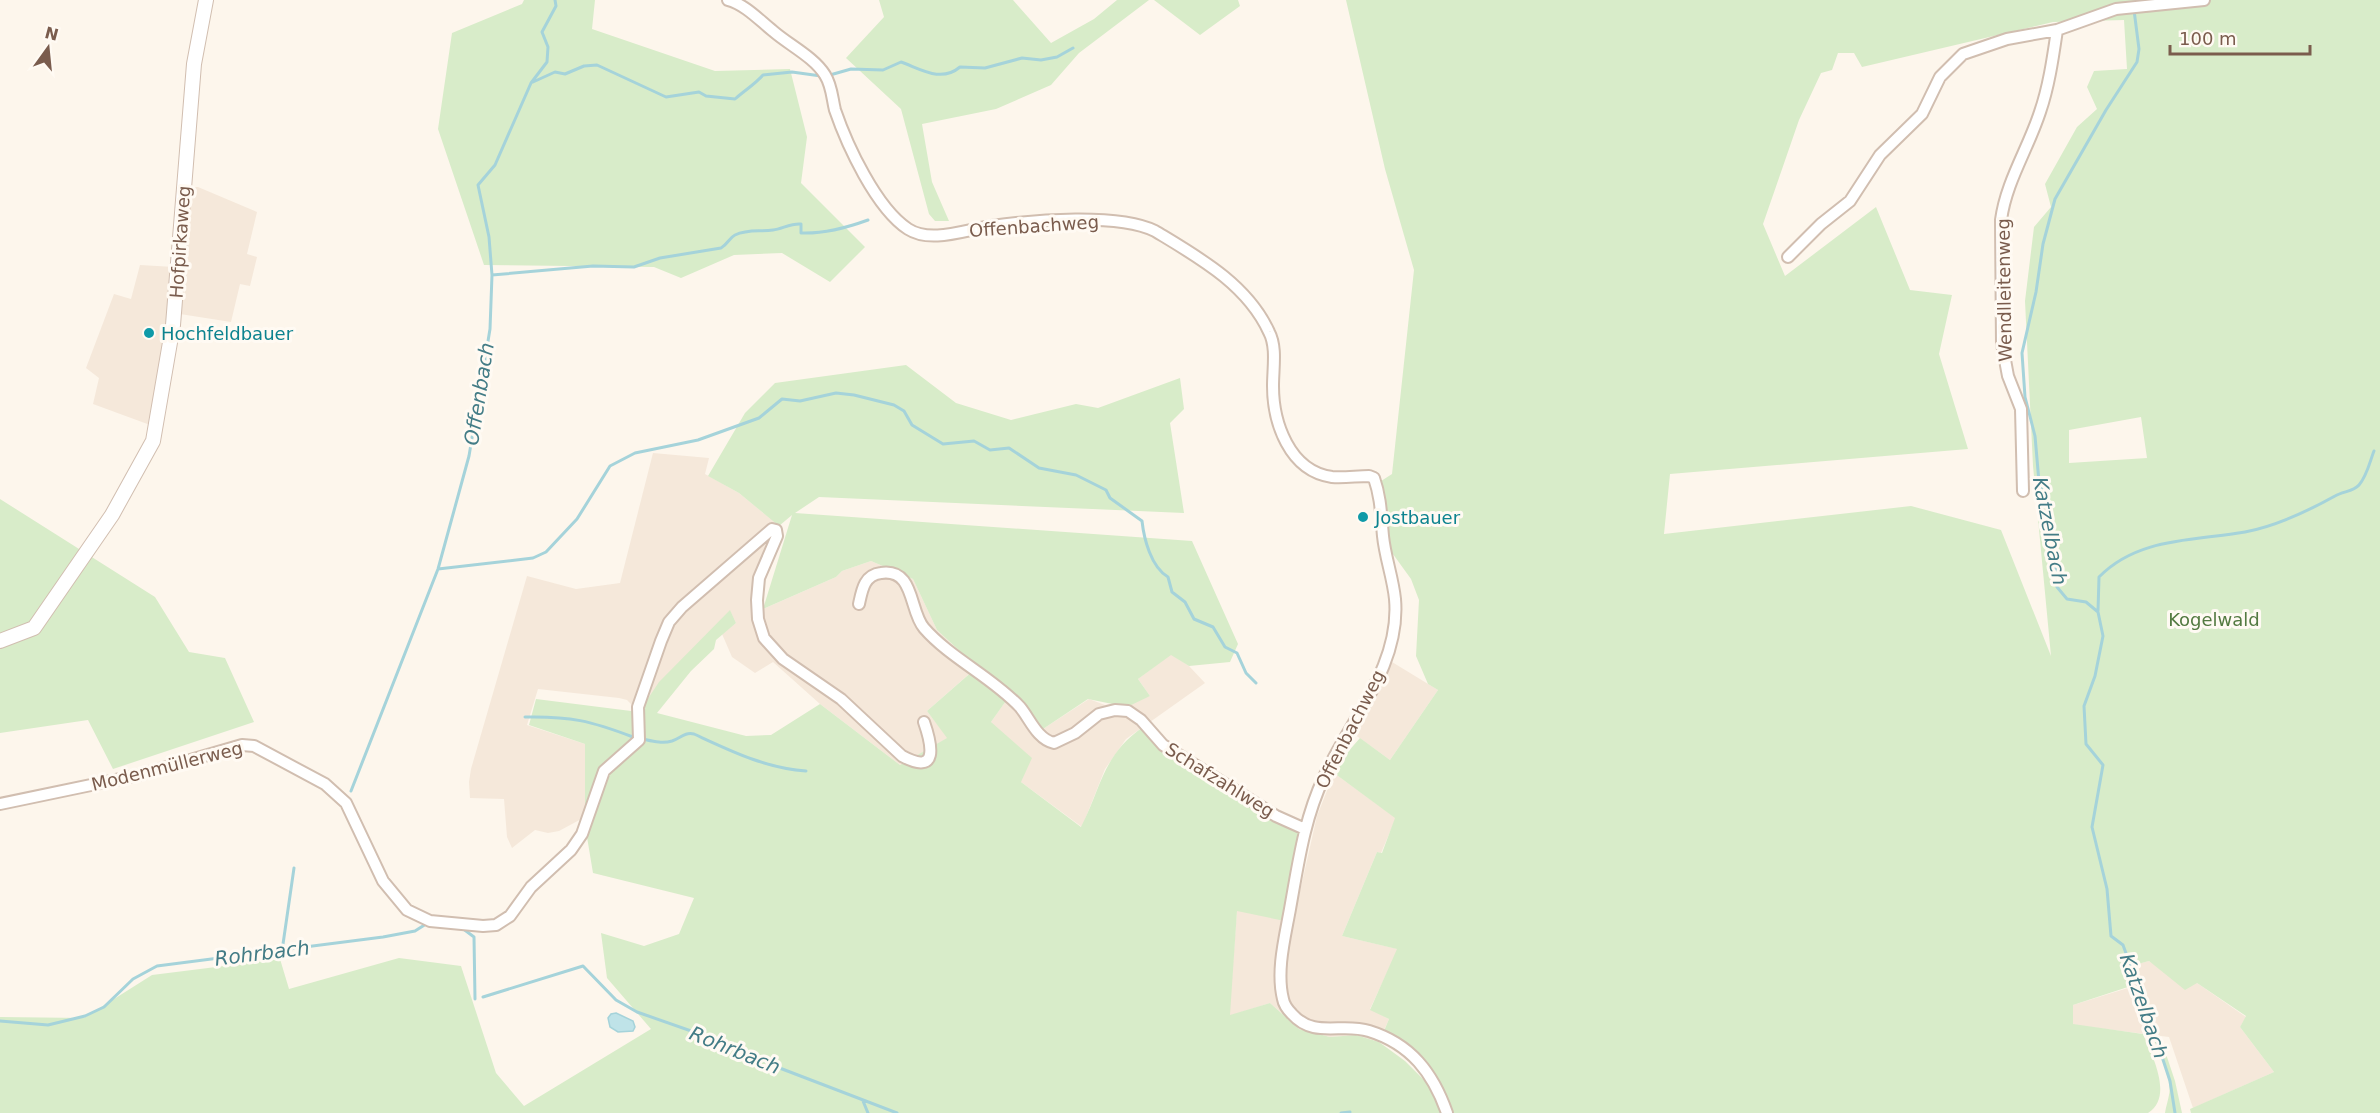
<svg xmlns="http://www.w3.org/2000/svg" width="2380" height="1113" font-family="'DejaVu Sans',sans-serif">
<style>
.residential{fill:#f5e8da}
.green{fill:#d8ecc9;fill-rule:evenodd}
.water{fill:#bfe3e8;stroke:#a5d3da;stroke-width:1.5}
.lines{fill:none;stroke-linecap:round;stroke-linejoin:round}
.stream{stroke:#a5d3da;stroke-width:3}
.minor-casing{stroke:#d1beb0;stroke-width:14}
.tertiary-casing{stroke:#d1beb0;stroke-width:16}
.minor{stroke:#fff;stroke-width:10}
.tertiary{stroke:#fff;stroke-width:14}
.culture-dot{fill:#0f9aa8;stroke:#fffaf3;stroke-width:2}
.labels{text-anchor:middle;dominant-baseline:central;stroke-width:6;stroke-linejoin:round;paint-order:stroke}
.street-label{font-size:18px;fill:#7a5c4d;stroke:#fffaf3}
.culture-label{font-size:18px;fill:#0d838f;stroke:#fffaf3;text-anchor:start}
.park-label{font-size:18px;fill:#537a41;stroke:#fffaf3}
.water-label{font-size:20px;font-style:italic;fill:#437c86;stroke:#fffaf3}
</style>
<rect width="100%" height="100%" fill="#fdf6ec"/>
<path class="residential" d="M180,187H198L257,212L247,254L257,257L250,286L240,284L231,322L180,314L161,429L93,404L99,378L86,368L114,294L131,299L140,265L174,267Z
M653,453L709,458L705,474L739,493L783,529L766,576L761,610L836,577L842,571L871,561L913,579L937,630L977,667L927,711L948,738L900,765L820,704L773,662L755,673L732,657L722,634L736,623L730,611L639,712L627,700L619,698L538,689L527,725L585,744V817L559,831L548,833L535,830L512,848L507,837L504,799L470,798L469,782L471,769L527,576L576,589L620,583Z
M1171,654L1189,666L1205,683L1126,739L1105,769L1082,827L1021,782L991,722L1012,692L1043,729L1089,699L1105,705L1150,696L1138,679Z
M1392,662L1438,690L1390,760L1354,734Z
M1334,773L1396,818L1381,853L1377,852L1342,936L1398,949L1370,1009L1389,1019L1379,1042L1356,1035L1330,1037L1299,1029L1270,1003L1229,1016L1237,910L1293,922L1317,816Z
M2149,961L2159,968L2197,983L2246,1017L2240,1027L2274,1072L2193,1108L2169,1037L2073,1025V1005L2131,987L2126,967Z"/>
<path class="green" d="M524,0H595L592,29L715,71L790,69L807,137L801,183L865,247L830,282L782,253L734,255L681,278L654,267L484,265L438,129L452,33L522,4Z
M879,0H1013L1051,43L1094,19L1117,0H1149L1079,53L1051,85L996,109L922,124L932,182L949,221H935L929,214L901,109L846,58L884,17Z
M1154,0H1238L1240,6L1200,35Z
M1346,0H2380V1113H2191L2190,1109L2274,1072L2240,1027L2246,1016L2197,983L2185,990L2149,961L2127,967L2131,986L2073,1005V1024L2143,1034C2152,1055 2174,1097 2148,1113H1452C1434,1071 1425,1052 1384,1031L1389,1019L1370,1010L1397,949L1342,936L1377,852L1382,853L1395,818L1334,773L1340,761L1360,738L1390,760L1438,690L1428,684L1416,656L1419,600L1411,579L1390,550L1378,483L1392,474L1414,270L1385,169ZM2124,20L2127,69L2094,71L2087,87L2097,109L2077,127L2045,184L2051,207L2034,227L2025,301L2033,466L2051,656L2001,530L1911,506L1664,534L1670,474L1968,449L1939,354L1952,295L1910,290L1876,207L1785,276L1763,224L1799,120L1821,73L1832,70L1838,53H1854L1862,67L2053,22ZM2141,417L2147,458L2069,463V430Z
M906,365L956,403L1011,420L1076,404L1098,408L1180,378L1184,409L1170,423L1184,513L819,497L795,513L1192,541L1238,644L1230,662L1189,666L1171,655L1138,679L1150,696L1127,707L1088,699L1043,729L1012,692L977,667L937,630L913,579L871,561L842,571L836,577L763,609L792,515L779,526L739,493L708,476L745,413L775,383Z
M0,499L155,597L189,652L225,658L254,722L113,769L88,720L0,733Z
M730,610L736,623L716,640L714,649L691,671L657,713L746,736L771,735L820,704L900,765L947,738L927,711L975,669L1008,698L991,722L1032,758L1021,782L1081,827C1102,786 1102,756 1143,727L1298,831L1301,834L1285,921L1237,911L1230,1015L1270,1003L1299,1029L1330,1037L1356,1035L1379,1042L1405,1061L1427,1083L1432,1093L1437,1094L1444,1113H0V1017L84,1018L152,975L280,959L289,989L399,958L461,966L496,1073L524,1106L651,1029L607,978L601,933L644,946L679,934L694,898L593,873L585,825V744L529,725L536,699L639,712L659,682Z
M2152,1035L2160,1036L2175,1081L2182,1113H2165C2166,1106 2168,1101 2169,1095C2173,1081 2157,1048 2152,1035Z"/>
<path class="water" d="M616,1013L633,1021L635,1027L633,1031L618,1032L610,1027L608,1018L611,1014Z"/>
<g class="lines">
<path class="stream" d="M2134,10L2139,49L2137,62L2106,110L2055,199L2043,244L2036,292L2022,353L2025,397L2035,436L2039,482L2050,514L2057,587L2067,599L2086,602L2098,612L2103,636L2095,676L2084,706L2086,744L2103,765L2092,827L2107,889L2111,936L2123,945L2147,1011L2170,1081L2175,1113
M830,75L851,69L883,70L901,62C921,69 941,83 960,67L985,68L1022,58L1041,60L1057,57L1073,48
M533,82L555,72L565,74L584,66L597,65L666,97L699,92L706,96L735,99C745,90 754,85 763,75L792,72L821,76
M492,275L593,266L634,267L660,258L721,248C728,244 729,238 735,235C748,229 759,232 773,230C782,229 791,223 801,224V233C824,234 846,228 868,220
M438,569L533,558L546,552L577,519L610,466L635,453L698,440L759,418L782,399L800,401L836,393L854,395L894,405L904,411L912,425L943,444L974,441L990,450L1009,448L1039,468L1076,475L1106,490L1110,498L1142,521C1144,539 1151,567 1168,577L1172,592L1185,602L1194,619L1213,627L1225,647L1237,653L1246,673L1256,683
M2098,611L2099,577C2138,537 2194,541 2245,532C2276,526 2308,511 2335,496C2343,491 2353,492 2359,485C2367,476 2370,461 2374,451
M525,717C570,716 591,721 633,737
M643,739C652,741 662,744 672,741C681,738 684,732 694,734C731,751 765,768 806,771
M351,791L438,569L469,456L490,329L492,275L489,237L478,185L495,165L531,83L547,62L548,47L542,32L556,6L555,0
M462,928L474,937L475,999
M282,951L294,868
M483,997L583,966L616,1000L637,1012L734,1046L777,1067L897,1113
M0,1021L48,1025L85,1016L104,1007L133,979L157,966L383,937L415,931L426,924
M863,1101L868,1113
M1341,1113L1350,1112"/>
<defs>
<path id="minor" d="M728,0C746,5 759,20 773,31C789,45 814,57 825,75C832,86 832,98 835,110C847,145 876,208 908,229C931,244 967,229 992,226C1033,220 1119,213 1155,231C1198,257 1247,284 1269,332C1277,347 1273,368 1273,386C1273,422 1289,471 1332,477C1344,478 1357,476 1369,476L1374,478C1381,498 1381,515 1383,536C1385,557 1393,578 1395,599C1401,666 1350,720 1324,777C1304,819 1298,865 1290,909C1285,937 1276,971 1283,999C1284,1005 1288,1010 1292,1014C1314,1039 1342,1022 1369,1031C1411,1044 1433,1073 1447,1113
M1788,257L1821,224L1850,201L1880,155L1922,114L1940,77L1963,54L2007,39L2057,30L2116,9L2204,0
M2023,491L2021,409L2008,376L2002,344L2001,220C2006,182 2028,149 2040,112C2049,86 2053,57 2057,30
M859,604C862,590 864,575 881,573C915,568 909,611 924,628C950,658 992,677 1020,707C1030,719 1037,739 1054,743L1075,733L1099,714L1115,710L1128,711L1141,720L1163,745L1276,816L1305,829
M0,804L139,775L242,745L254,746L325,784L346,803L383,881L407,910L430,921L483,926L496,925L510,916L531,887L571,850L582,834L604,771L639,740L638,707L661,641L669,622L682,607L772,529L776,530L777,536L759,578L757,600L758,619L764,638L783,659L841,699L902,756C939,776 932,745 924,722"/>
<path id="tertiary" d="M0,641L34,628L112,515L153,441L173,325L194,64L206,0"/>
</defs>
<use href="#minor" class="minor-casing"/>
<use href="#tertiary" class="tertiary-casing"/>
<use href="#minor" class="minor"/>
<use href="#tertiary" class="tertiary"/>
</g>
<g class="culture-dot">
<circle cx="149" cy="333" r="6"/>
<circle cx="1363" cy="517" r="6"/>
</g>
<g class="labels">
<g class="street-label">
<text transform="translate(1034 226) rotate(-4)">Offenbachweg</text>
<text transform="translate(180 242) rotate(-86)">Hofpirkaweg</text>
<text transform="translate(2004 290) rotate(-91)">Wendlleitenweg</text>
<text transform="translate(1350 729) rotate(-63)">Offenbachweg</text>
<text transform="translate(167 766) rotate(-14)">Modenmüllerweg</text>
<text transform="translate(1220 780) rotate(32)">Schafzahlweg</text>
</g>
<g class="culture-label">
<text x="161" y="333">Hochfeldbauer</text>
<text x="1375" y="517">Jostbauer</text>
</g>
<g class="park-label">
<text x="2214" y="619">Kogelwald</text>
</g>
<g class="water-label">
<text transform="translate(479 394) rotate(-81)">Offenbach</text>
<text transform="translate(2050 531) rotate(79)">Katzelbach</text>
<text transform="translate(262 953) rotate(-7)">Rohrbach</text>
<text transform="translate(2144 1006) rotate(71)">Katzelbach</text>
<text transform="translate(735 1050) rotate(22)">Rohrbach</text>
</g>
</g>
<g transform="translate(48 48) rotate(15)" stroke="#fffaf3" stroke-width="4.5" paint-order="stroke">
<path d="M0-4.5L10 22L0 15L-10 22Z" fill="#7a5c4d"/>
<text y="-9" font-size="16" font-weight="bold" text-anchor="middle" fill="#7a5c4d">N</text>
</g>
<path d="M2170 45v9h140v-9" fill="none" stroke="#7a5c4d" stroke-width="3"/>
<text x="2179" y="45" font-size="18" fill="#7a5c4d" stroke="#fffaf3" stroke-width="4.5" paint-order="stroke">100 m</text>
</svg>
